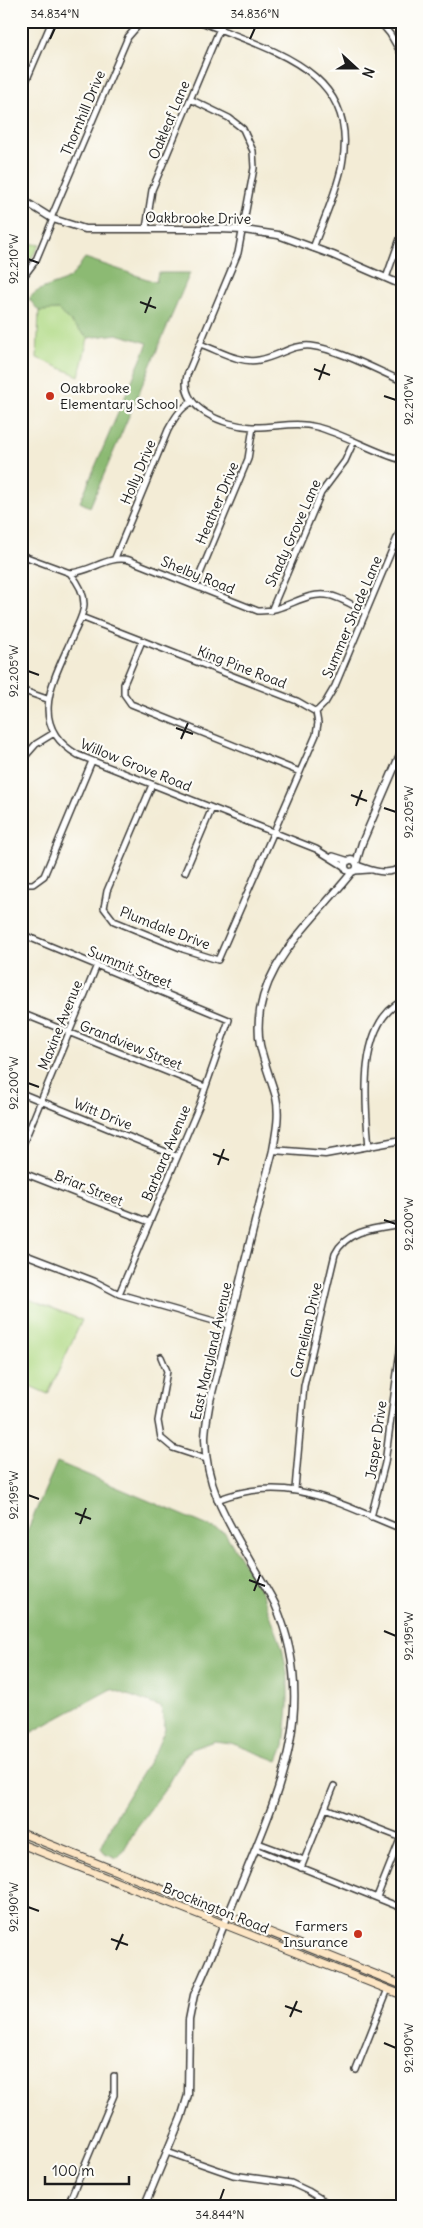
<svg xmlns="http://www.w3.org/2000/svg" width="423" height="2228" font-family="Delius,sans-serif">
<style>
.green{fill:#b0da86;stroke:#667b51}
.forest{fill:#8cba73;stroke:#546b48}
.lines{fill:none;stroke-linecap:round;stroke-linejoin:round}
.minor-casing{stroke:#3c3b38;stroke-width:8}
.tertiary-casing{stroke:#3c3b38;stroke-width:9}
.secondary-casing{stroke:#3c3b38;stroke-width:9}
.minor{stroke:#fff;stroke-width:5}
.tertiary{stroke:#fff;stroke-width:6}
.secondary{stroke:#fce5c4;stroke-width:7}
.ticks{fill:none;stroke:#1c1c1c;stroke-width:2}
.poi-dot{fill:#c8321e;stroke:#fdfcf7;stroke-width:2}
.labels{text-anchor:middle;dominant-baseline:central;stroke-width:4.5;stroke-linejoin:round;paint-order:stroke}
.street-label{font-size:14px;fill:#1c1c1c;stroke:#fdfcf7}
.poi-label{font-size:14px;fill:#1c1c1c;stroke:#fdfcf7;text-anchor:start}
.neatline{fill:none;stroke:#1c1c1c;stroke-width:2}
.ticks-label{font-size:12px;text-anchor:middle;fill:#1c1c1c}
</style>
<rect width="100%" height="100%" fill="#fdfcf7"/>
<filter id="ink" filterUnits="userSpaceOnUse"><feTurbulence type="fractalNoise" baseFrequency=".02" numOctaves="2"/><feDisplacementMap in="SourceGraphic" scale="10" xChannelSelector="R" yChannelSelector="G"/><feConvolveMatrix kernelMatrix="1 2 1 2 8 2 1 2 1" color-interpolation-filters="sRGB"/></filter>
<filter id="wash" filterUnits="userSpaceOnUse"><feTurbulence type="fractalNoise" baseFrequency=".0096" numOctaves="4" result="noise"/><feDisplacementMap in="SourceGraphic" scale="20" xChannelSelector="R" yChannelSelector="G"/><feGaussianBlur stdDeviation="1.12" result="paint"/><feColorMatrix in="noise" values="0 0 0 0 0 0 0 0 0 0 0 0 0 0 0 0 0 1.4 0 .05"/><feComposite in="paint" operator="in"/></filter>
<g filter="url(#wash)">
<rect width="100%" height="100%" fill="#f3ecd6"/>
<path class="green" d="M21,242L40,245L21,273Z
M58,310L88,338L79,376L37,358L39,311Z
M21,1296L82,1320L48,1394L21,1382Z"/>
<path class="forest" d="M85,258L156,282L158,273H190L90,507L80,502L148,343L117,334L88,338L58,310L39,311L29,299C37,287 55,286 67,279C74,276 80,264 85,258Z
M57,1462L225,1533L262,1593L282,1647L288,1679V1707L284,1746L278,1761L231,1743L214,1741L191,1749L184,1757L169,1784L137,1827L122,1853L117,1858L105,1853L101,1848L118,1812L156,1750L165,1729L161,1707L111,1689L21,1738V1545Z"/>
</g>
<g filter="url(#ink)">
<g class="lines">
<defs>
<path id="minor" d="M199,21C268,50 361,69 342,165C336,194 323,221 313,248
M379,21L390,34L402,55
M394,40L402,36
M21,93L52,21
M190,99L229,118L243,129L253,151L254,168L238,253L187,375C179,409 225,426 252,427C274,428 295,421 317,427C346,435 373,452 402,460
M51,218L128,37L142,21
M146,229L152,190L223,21
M386,278L402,233
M21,280L36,260L53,219
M200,344C218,350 240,364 259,360C278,357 292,344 311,346C337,349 377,370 402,381
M21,555L70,573C91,572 108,555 129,560L258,611C284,612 304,592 326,595C339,596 354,606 365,612
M115,558L168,430C174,419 180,408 192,402
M70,573C77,581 84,592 84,604C84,614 78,624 74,633C56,676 24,724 78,755L316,849L345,867
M195,586L248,459L253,427
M271,611L321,493L345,461L354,441
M81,617L297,701L316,712L318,723L316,735L218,960L183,949L114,921L104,908L107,891L152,785
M142,641L124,684V694L131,704L300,772
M21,690L47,699
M316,712L325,703L335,686L402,526
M21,761L36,744L54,733
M333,856L349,861
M357,865C373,871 387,876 402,867
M355,871L369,870
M185,872L212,808
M21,884H33L44,876L92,761
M21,934L229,1020L199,1106L119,1294
M21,1013L205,1087
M21,1093L176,1156
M369,1147C365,1104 357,1024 402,1001
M21,1149L97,965
M21,1172L149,1222
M21,1253L94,1281L119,1294L228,1325
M161,1357L167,1371L158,1421L161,1438L173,1448L206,1459
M295,1489L304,1386L335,1254C347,1229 378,1228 402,1224
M217,1500C288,1472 336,1503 402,1529
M371,1517L385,1463L402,1335
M325,1808L402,1838
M258,1843L304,1860
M255,1849L402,1908
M301,1868L334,1786
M377,1897L401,1837
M356,2070L388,1989
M167,2152L233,2175L291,2183L308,2191L334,2207
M67,2207L114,2095V2076"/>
<path id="tertiary" d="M21,199L53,219L85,229H219L244,230L278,235L333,255L402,285
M345 866a6 6 0 1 1 12 0a6 6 0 1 1-12 0Z
M356,863L362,843L402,750
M273,1150L325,1154L402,1140
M144,2207L181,2118L188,2095L189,2020L194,1995C211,1959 225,1921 241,1884C280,1790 319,1705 275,1604C268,1590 260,1578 252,1564C228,1522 206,1489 205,1439C205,1427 208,1413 210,1401L273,1150C276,1133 280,1114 276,1097C271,1080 264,1063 260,1045C248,973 312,923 352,872"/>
<path id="secondary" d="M21,1833L402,1985
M21,1844L402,1995"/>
</defs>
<use href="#minor" class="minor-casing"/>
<use href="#tertiary" class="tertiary-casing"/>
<use href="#secondary" class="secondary-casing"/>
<use href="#minor" class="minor"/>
<use href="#tertiary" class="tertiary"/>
<use href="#secondary" class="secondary"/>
</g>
</g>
<path class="ticks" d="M50,39L55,28M250,39L255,28M28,259L39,263M140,302L156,308M145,313L151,297M314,369L330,375M319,380L325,364M384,396L396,400M28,671L39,675M176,728L193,734M181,739L188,723M351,795L367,801M356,806L362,790M384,808L396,812M28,1083L39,1087M213,1154L229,1160M218,1165L224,1149M384,1220L396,1224M28,1495L39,1499M75,1513L91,1519M80,1524L86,1508M249,1580L265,1586M254,1591L260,1575M384,1631L396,1636M28,1907L39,1911M111,1939L128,1945M116,1950L123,1934M285,2006L302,2012M290,2017L297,2001M384,2043L396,2048M220,2200L224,2189"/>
<g class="poi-dot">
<circle cx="50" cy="396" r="5"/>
<circle cx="358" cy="1934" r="5"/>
</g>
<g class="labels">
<g class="street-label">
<text transform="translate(83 113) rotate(-67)">Thornhill Drive</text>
<text transform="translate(169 120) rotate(-67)">Oakleaf Lane</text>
<text transform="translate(198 218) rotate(1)">Oakbrooke Drive</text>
<text transform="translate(138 472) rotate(-67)">Holly Drive</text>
<text transform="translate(217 503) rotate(-67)">Heather Drive</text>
<text transform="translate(293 533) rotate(-66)">Shady Grove Lane</text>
<text transform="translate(198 575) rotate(22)">Shelby Road</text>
<text transform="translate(352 617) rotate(-67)">Summer Shade Lane</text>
<text transform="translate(242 667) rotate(21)">King Pine Road</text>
<text transform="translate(136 765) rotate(22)">Willow Grove Road</text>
<text transform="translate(165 928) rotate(21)">Plumdale Drive</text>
<text transform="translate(130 967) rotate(22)">Summit Street</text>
<text transform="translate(60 1025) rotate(-68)">Maxine Avenue</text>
<text transform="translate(131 1045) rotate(22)">Grandview Street</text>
<text transform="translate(103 1114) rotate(22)">Witt Drive</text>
<text transform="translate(166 1153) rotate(-67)">Barbara Avenue</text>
<text transform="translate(89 1188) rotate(22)">Briar Street</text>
<text transform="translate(306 1330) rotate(-77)">Carnelian Drive</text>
<text transform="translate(211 1351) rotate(-77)">East Maryland Avenue</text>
<text transform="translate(376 1440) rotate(-82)">Jasper Drive</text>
<text transform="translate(216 1908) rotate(22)">Brockington Road</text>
</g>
<g class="poi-label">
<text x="60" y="388">Oakbrooke<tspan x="60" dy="16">Elementary School</tspan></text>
<text x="348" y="1926" text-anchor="end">Farmers<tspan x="348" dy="16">Insurance</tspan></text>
</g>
</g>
<rect width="423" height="2228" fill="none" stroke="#fdfcf7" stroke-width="55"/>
<g transform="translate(356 68) rotate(111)" stroke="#fdfcf7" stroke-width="4" paint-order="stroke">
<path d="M0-4L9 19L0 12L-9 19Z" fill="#1c1c1c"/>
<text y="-8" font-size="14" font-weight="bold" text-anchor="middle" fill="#1c1c1c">N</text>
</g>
<path d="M45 2176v8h84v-8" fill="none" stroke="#1c1c1c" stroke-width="2.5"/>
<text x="52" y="2176" font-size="15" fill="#1c1c1c" stroke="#fdfcf7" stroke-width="4" paint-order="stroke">100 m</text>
<rect x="28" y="28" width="368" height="2172" class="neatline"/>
<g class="ticks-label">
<text x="55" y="18">34.834°N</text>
<text x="255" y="18">34.836°N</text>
<text transform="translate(14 259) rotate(-90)" y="4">92.210°W</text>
<text transform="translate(409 400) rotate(-90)" y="4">92.210°W</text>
<text transform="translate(14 671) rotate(-90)" y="4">92.205°W</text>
<text transform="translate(409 812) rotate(-90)" y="4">92.205°W</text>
<text transform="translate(14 1083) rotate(-90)" y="4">92.200°W</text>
<text transform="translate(409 1224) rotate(-90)" y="4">92.200°W</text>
<text transform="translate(14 1495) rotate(-90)" y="4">92.195°W</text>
<text transform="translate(409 1636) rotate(-90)" y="4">92.195°W</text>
<text transform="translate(14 1907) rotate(-90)" y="4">92.190°W</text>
<text transform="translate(409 2048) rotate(-90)" y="4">92.190°W</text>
<text x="220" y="2219">34.844°N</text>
</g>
</svg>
